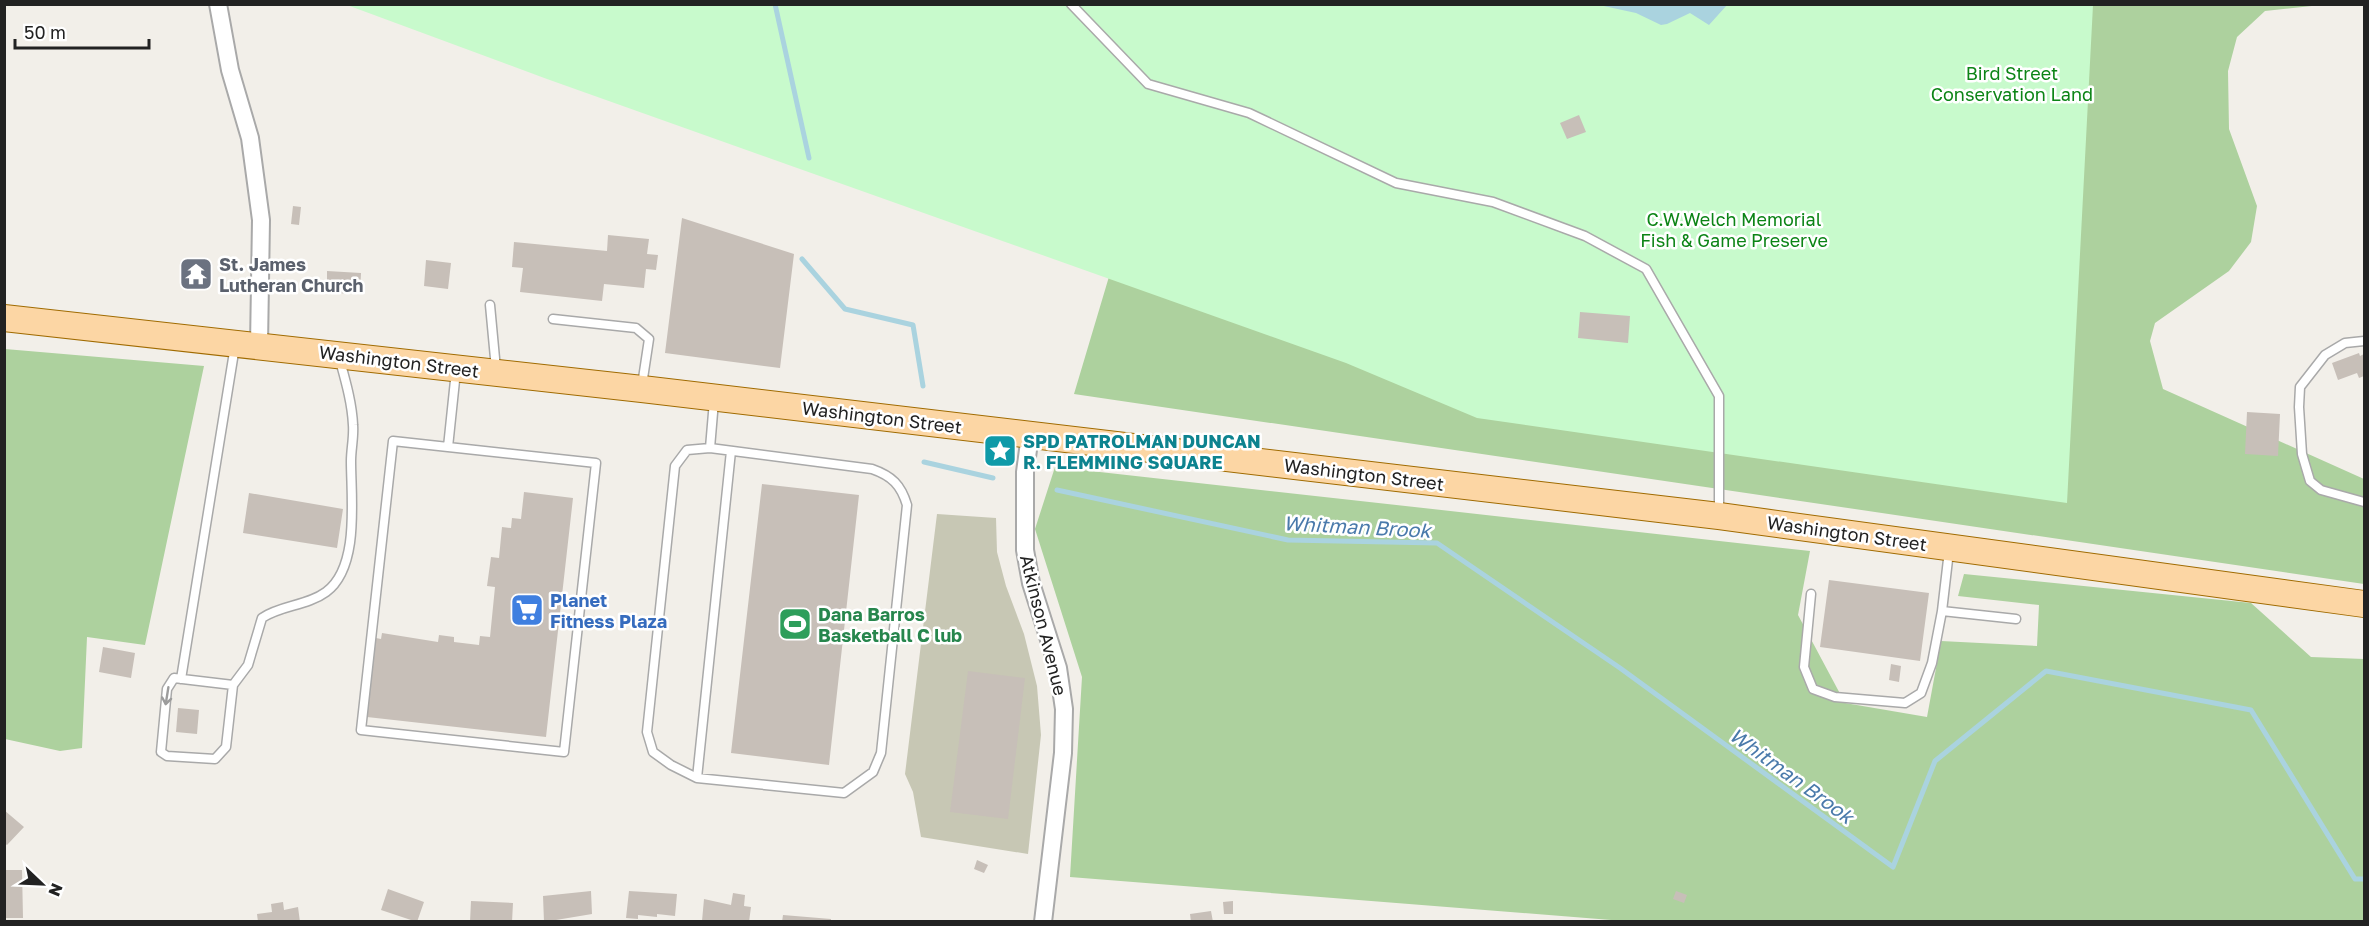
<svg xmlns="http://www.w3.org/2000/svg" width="2369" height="926" font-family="'Golos Text',sans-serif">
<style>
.construction{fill:#c7c7b4}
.forest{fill:#add19e}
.park{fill:#c8facc}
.water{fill:#aad3df}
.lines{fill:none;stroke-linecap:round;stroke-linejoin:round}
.stream{stroke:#aad3df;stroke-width:5}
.building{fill:#c7bfb8}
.service-casing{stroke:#a9a9a9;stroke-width:11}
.minor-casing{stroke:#a9a9a9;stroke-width:20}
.primary-casing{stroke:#a06b00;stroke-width:28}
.service{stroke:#fff;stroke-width:8}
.minor{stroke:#fff;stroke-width:16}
.primary{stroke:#fcd6a4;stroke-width:26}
.oneway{stroke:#9c9c9c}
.labels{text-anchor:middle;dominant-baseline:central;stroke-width:5;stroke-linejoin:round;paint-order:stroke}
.park-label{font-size:18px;fill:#0c8416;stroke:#fff}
.worship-label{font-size:18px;font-weight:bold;fill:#5b616d;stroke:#fff;text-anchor:start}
.street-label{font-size:18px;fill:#222;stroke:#fff}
.culture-label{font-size:18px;font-weight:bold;fill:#0d838f;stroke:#fff;text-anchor:start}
.shop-label{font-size:18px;font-weight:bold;fill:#366cbe;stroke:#fff;text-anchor:start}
.leisure-label{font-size:18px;font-weight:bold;fill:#27864d;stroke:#fff;text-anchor:start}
.water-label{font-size:20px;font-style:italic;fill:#4a7aab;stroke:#fff}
</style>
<rect width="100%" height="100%" fill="#f2efe9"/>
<path class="construction" d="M937,514L996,518L997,552L1006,586L1024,634L1037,686L1041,735L1028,854L921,837L913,792L905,774Z"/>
<path class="forest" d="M1190,5H2321L2265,11L2237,37L2228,71L2229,129L2257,206L2251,242L2229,271L2155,323L2150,341L2163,389L2364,479V584L1074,394Z
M5,349L204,366L145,645L87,637L82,748L60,751L5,739Z
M1055,467L1810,551L1798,615L1845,703L1927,717L1941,641L2037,646L2039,605L1958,596L1964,574L2251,603L2311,657L2364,659V921L1636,922L1070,877L1082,677L1035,529Z"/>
<path class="park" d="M347,5H2093L2067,503L1477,418L1346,363L547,79Z"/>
<path class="water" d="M1599,5H1727L1709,25L1690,13L1667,24L1661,25L1636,13Z"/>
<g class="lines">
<path class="stream" d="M775,4L809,158
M802,259L845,309L913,325L923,386
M924,462L993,478
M1057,490L1288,540L1437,543L1620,668L1893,867L1935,761L2046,671L2251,710L2355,879H2364"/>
</g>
<path class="building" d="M1579,115L1586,132L1567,139L1560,123Z
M293,206L301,207L299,225L291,224Z
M682,218L794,254L780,368L665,353Z
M608,235L649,239L647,254L658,255L656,270L646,269L644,288L604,284L602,301L520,292L523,268L512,267L514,242L607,251Z
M426,260L451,263L448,289L424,286Z
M327,271L361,273L360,294L334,293L335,283H327Z
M1580,312L1630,316L1628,343L1578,338Z
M2359,353L2360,356L2364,354V376L2359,378L2357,373L2338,380L2332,363Z
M2247,412L2280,414L2278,456L2245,454Z
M762,484L859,495L829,765L731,753Z
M524,492L573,498L546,737L367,717L376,638L381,639L382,633L438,642L439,635L454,637V642L479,645L480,636L490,637L495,587L487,586L491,557L499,558L502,527L511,528L512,518L521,519Z
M249,493L343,509L337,548L243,533Z
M1829,580L1929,593L1920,661L1820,647Z
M103,647L135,653L131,678L99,672Z
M1891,664L1901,666L1899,682L1889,680Z
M968,671L1025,678L1008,819L950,812Z
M178,708L199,710L197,734L176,732Z
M4,810L24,827L7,845L4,843Z
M977,860L988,865L984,873L974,869Z
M4,870H22L23,918H4Z
M388,889L424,902L417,922L381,910Z
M591,891L592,914L544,922L543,896Z
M629,891L677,894L675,916L657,914V917L638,915V919L626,918Z
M1676,891L1687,895L1684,903L1673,899Z
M733,893L745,895L744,906L751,907L749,922L702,921L704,899L731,905Z
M471,901L513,903L512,922H470Z
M1233,901V914H1224L1223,902Z
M283,902L284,910L298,907L300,922H258L257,914L272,912L271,904Z
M1211,911L1213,922H1191L1190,914Z
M783,915L831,919V922H782Z"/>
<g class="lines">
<defs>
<path id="service" d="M1071,4L1148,84L1249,113L1396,183L1493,202L1585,236L1646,269L1719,396V513
M490,305L496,369
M553,319L636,328L649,339L642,385
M2364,341L2345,343L2325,355L2300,387L2299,407L2302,454L2310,481L2321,490L2364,502
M448,447L596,463L564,752L361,730L393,441L448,447L456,371
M710,448L872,469C892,476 901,485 907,505L881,753L873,772L844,793L697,778L671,765L653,752L647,732L675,466L687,450L710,448L714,401
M1949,551L1942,611L2016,619
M1811,594L1804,667L1813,689L1835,697L1905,703L1921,693L1932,663L1942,611
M181,679L235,346
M233,685L174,678L167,689L161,752L167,756L215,759L226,747L233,685L248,665L262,618C281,605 307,606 326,592C360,567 351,498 351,461C351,449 354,437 353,425C352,402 345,379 339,357
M697,778L731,451"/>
<path id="minor" d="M218,4L230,70L250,138L261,220L259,345
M1030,435L1025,472V550L1031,583L1058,668L1064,709L1063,753L1043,922"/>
<path id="primary" d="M4,318L642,389L1719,516L2364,604"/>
</defs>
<use href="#service" class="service-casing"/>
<use href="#minor" class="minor-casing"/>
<use href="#primary" class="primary-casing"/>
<use href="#service" class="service"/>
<use href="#minor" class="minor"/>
<use href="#primary" class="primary"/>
</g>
<defs><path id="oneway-shaft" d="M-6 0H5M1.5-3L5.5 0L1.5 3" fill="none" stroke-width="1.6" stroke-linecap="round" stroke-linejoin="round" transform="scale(1.5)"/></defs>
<use class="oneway" href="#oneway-shaft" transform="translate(167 696) rotate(99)"/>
<defs>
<symbol id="temple-square" viewBox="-11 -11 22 22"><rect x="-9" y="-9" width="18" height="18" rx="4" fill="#6b7280" stroke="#fff"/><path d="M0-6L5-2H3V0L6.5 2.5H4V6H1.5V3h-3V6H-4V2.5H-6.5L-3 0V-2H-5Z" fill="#fff"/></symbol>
<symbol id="sight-square" viewBox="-11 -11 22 22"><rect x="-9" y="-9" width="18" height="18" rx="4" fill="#0f9aa8" stroke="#fff"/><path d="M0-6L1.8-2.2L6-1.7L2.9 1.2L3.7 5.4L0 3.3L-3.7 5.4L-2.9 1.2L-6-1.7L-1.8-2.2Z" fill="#fff"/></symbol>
<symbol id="supermarket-square" viewBox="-11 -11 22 22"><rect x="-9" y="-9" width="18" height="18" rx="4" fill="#3f7fe0" stroke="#fff"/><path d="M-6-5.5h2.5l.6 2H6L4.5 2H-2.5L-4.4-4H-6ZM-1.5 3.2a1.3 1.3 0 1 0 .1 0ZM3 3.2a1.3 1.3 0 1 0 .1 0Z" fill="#fff"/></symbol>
<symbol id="stadium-square" viewBox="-11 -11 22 22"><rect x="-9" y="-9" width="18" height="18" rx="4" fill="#2e9e5b" stroke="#fff"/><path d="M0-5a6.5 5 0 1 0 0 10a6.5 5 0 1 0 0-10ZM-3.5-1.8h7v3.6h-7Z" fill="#fff"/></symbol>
</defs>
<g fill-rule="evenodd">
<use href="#temple-square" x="177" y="255" width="38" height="38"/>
<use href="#sight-square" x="981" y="432" width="38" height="38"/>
<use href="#supermarket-square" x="508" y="591" width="38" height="38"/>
<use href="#stadium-square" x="776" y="605" width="38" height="38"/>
</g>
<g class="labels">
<g class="park-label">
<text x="2012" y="73">Bird Street<tspan x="2012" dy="21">Conservation Land</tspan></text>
<text x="1734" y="219">C.W.Welch Memorial<tspan x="1734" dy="21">Fish &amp; Game Preserve</tspan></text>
</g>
<g class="worship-label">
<text x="219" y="264">St. James<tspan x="219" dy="21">Lutheran Church</tspan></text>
</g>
<g class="street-label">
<text transform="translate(399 361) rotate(7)">Washington Street</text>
<text transform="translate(882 417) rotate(7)">Washington Street</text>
<text transform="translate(1364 474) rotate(7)">Washington Street</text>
<text transform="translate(1847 533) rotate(8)">Washington Street</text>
<text transform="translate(1044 625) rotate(76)">Atkinson Avenue</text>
</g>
<g class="culture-label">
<text x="1023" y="441">SPD PATROLMAN DUNCAN<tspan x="1023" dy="21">R. FLEMMING SQUARE</tspan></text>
</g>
<g class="shop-label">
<text x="550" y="600">Planet<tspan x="550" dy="21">Fitness Plaza</tspan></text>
</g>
<g class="leisure-label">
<text x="818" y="614">Dana Barros<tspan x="818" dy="21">Basketball C lub</tspan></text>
</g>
<g class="water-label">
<text transform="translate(1357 526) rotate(3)">Whitman Brook</text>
<text transform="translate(1792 775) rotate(36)">Whitman Brook</text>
</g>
</g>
<rect width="2369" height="926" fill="none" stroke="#222222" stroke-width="12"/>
<g transform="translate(42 884) rotate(113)" stroke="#ffffff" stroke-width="4.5" paint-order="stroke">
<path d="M0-4.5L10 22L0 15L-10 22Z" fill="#222222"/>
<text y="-9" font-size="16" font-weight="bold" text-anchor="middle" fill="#222222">N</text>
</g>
<path d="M15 39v9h134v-9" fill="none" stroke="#222222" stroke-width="3"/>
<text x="24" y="39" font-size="18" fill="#222222" stroke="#ffffff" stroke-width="4.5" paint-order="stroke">50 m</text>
</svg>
